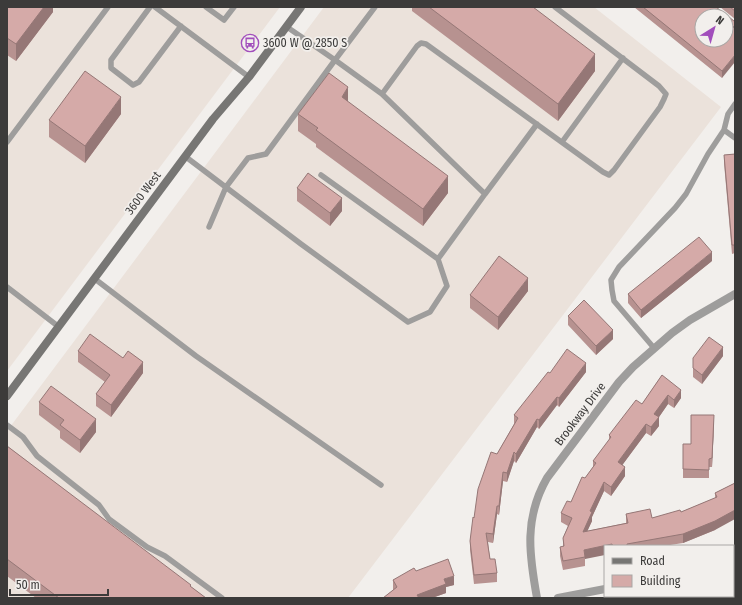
<svg xmlns="http://www.w3.org/2000/svg" width="742" height="605" font-family="'Fira Sans Condensed',sans-serif">
<style>
.built{fill:#ebe2db}
.lines{fill:none;stroke-linecap:round;stroke-linejoin:round}
.lane{stroke:#9e9d9c;stroke-width:5.5}
.street{stroke:#9e9d9c;stroke-width:8}
.secondary{stroke:#777674;stroke-width:8}
.wall{fill:#b79290}
.shaded-wall{fill:#957776}
.building{fill:#d5aaa8;stroke:#957776;fill-rule:evenodd}
.labels{text-anchor:middle;dominant-baseline:central;stroke-width:3.5;stroke-linejoin:round;paint-order:stroke}
.poi-label{font-size:12px;fill:#3c3b3a;stroke:#f2efec;text-anchor:start}
.street-label{font-size:12px;fill:#3c3b3a;stroke:#f2efec}
</style>
<rect width="100%" height="100%" fill="#f2efec"/>
<path class="built" d="M7,7H280L7,371Z
M324,7H594L721,107L348,598H7V431Z"/>
<g class="lines">
<path class="lane" d="M150,7L111,60V68L133,85L139,82L181,26
M155,7L249,77
M206,7L224,20L234,7
M287,27L335,60L375,7
M382,94L417,46L421,43L426,44L603,172L609,175L614,170L660,107L664,99L666,94L659,86L555,7
M735,104L728,114L724,130L735,138
M7,142L108,7
M562,142L623,58
M186,157L301,244L408,322L430,312L447,286L438,259
M485,194L537,124
M209,227L226,187L248,158L266,154L335,60L382,94L485,194L438,259L321,175
M95,279L196,356L381,485
M7,287L59,327
M654,348L614,301L612,290L611,280L619,267L675,208L686,194L708,154L724,130
M7,425L23,437L37,456L99,505L109,519L147,547L165,556L222,598"/>
<path class="street" d="M733,552L735,551
M537,598C529,554 524,518 547,478L619,382L633,367L672,333L690,320L735,294
M558,598L605,589"/>
<path class="secondary" d="M7,396L213,119L249,77L301,7"/>
</g>
<path class="wall" d="M7,7H53V12L16,61L7,55Z
M412,7H533L595,71L558,121L412,11Z
M634,7H716L734,21L722,78Z
M720,7H735V19Z
M348,102L448,193L423,226L316,147V144L298,131V114Z
M121,114L85,163L49,137V120Z
M735,154V253L732,254L724,163V155Z
M297,188L342,211L330,226L297,201Z
M712,261L641,318L628,303V294Z
M528,291L498,330L470,308V295Z
M568,316L613,339L596,355L568,325Z
M78,351L123,358L143,373L111,417L96,406V394L105,382L78,362Z
M723,356L702,384L693,377V358Z
M586,372L559,407L557,405L539,429L537,427L516,463L514,461L507,482L503,481L499,515L497,514L493,543L488,542L490,559L497,573V582L474,584L470,550V541L474,518L497,454L514,424V415L550,373Z
M662,375L681,398L674,408L668,404L659,417V426L651,436L646,433L622,465L625,476L611,496L604,491L592,517V521L587,531L626,523V514L652,518L681,512L715,498V493L735,483L715,530L683,543L664,546H605L585,559V566L563,570L560,556V547H563V538L568,526L561,522V513L571,502L585,478L593,467V461L609,441V435L642,404Z
M39,402L96,432L80,453L60,438V431L39,415Z
M714,424L712,467H709V478H683V444H691Z
M7,446L191,587L206,598H36L7,576Z
M416,571L454,585L446,587V593L432,598H383L393,590V580Z"/>
<path class="shaded-wall" d="M44,7H53V12L16,61V44Z
M595,54V71L558,121V104Z
M735,55V62L722,78V71Z
M348,87V104L342,97Z
M121,97V114L85,163V146Z
M448,176V193L423,226V209Z
M342,198V211L330,226V213Z
M712,252V261L641,318V310Z
M528,278V291L498,330V317Z
M613,330V339L596,355V346Z
M723,347V356L702,384V375Z
M143,362V373L111,417V405Z
M586,363V372L559,407V398Z
M681,390V398L674,408V400Z
M668,395V404L659,417V426L651,436V427L654,414Z
M557,397V405L539,429V420Z
M714,415V424L712,467V458Z
M96,419V432L80,453V440Z
M537,419V427L516,463V454Z
M646,424V433L618,471V462Z
M514,452V461L507,482V473Z
M625,467V476L611,496V487Z
M503,472V481L499,515V506Z
M604,482V491L592,517V521L583,541V532L590,511Z
M497,506V514L493,543V534Z
M735,510V519L715,530L683,543V534Z
M612,544V546H605V555L585,559L584,550Z
M454,576V585L446,587V593L432,598H417V595L444,579Z"/>
<path class="building" d="M7,7H44L16,44L7,38Z
M429,7H533L595,54L558,104Z
M643,7H716L734,21H735V25L733,27L735,29V55L722,71ZM702,16H726V40H702Z
M730,7H735V11Z
M85,71L121,97L85,146L49,120Z
M329,73L348,87L342,97L448,176L423,209L316,130L318,128L298,114Z
M735,154V245H732L724,155Z
M308,173L342,198L330,213L297,188Z
M699,237L712,252L641,310L628,294Z
M499,256L528,278L498,317L470,295Z
M584,300L613,330L596,346L568,316Z
M90,334L123,358L128,351L143,362L111,405L96,394L110,375L78,351Z
M709,337L723,347L702,375L693,368V358Z
M567,349L586,363L559,398L557,397L539,420L537,419L516,454L514,452L507,473L503,472L499,506H497L493,534L486,533L490,559H495L497,573L474,575L470,541L473,517L474,518L478,489L491,452L497,454L518,418L514,415L548,372L550,373Z
M662,375L681,390L674,400L668,395L654,414L659,417L651,427L646,424L618,462L625,467L611,487L604,482L590,511L592,512L583,532L628,523L626,514L650,509L652,518L680,510L681,512L717,497L715,493L735,483V510L715,521L683,534L627,544V546H613L612,544L584,550L585,557L563,561L560,547L564,546L563,538L572,518L561,513L567,501L571,502L582,477L585,478L596,463L593,461L611,437L609,435L636,400L642,404Z
M51,386L96,419L80,440L60,425L64,420L39,402Z
M691,415H714L712,458L709,459V470L683,469V444H691Z
M7,446L191,585L190,586L206,598H59L7,559Z
M448,559L454,576L444,579L446,584L417,595L419,598H383L397,587L393,580L414,568L416,571Z
M689,596H729L730,598H690Z"/>
<defs>
<symbol id="bus-ring" viewBox="-11 -11 22 22"><circle r="9.5" fill="#f2efec" stroke="#a24ebc" stroke-width="1.5"/><path d="M-5-6H5V4H4V6H2V4H-2V6H-4V4H-5ZM-3.5-4V0h7V-4ZM-3.5 1.2v1.5H-2V1.2ZM2 1.2v1.5H3.5V1.2Z" fill="#a24ebc"/></symbol>
</defs>
<g fill-rule="evenodd">
<use href="#bus-ring" x="240" y="33" width="20" height="20"/>
</g>
<g class="labels">
<g class="poi-label">
<text x="263" y="43">3600 W @ 2850 S</text>
</g>
<g class="street-label">
<text transform="translate(143 193) rotate(-53)">3600 West</text>
<text transform="translate(580 414) rotate(-53)">Brookway Drive</text>
</g>
</g>
<rect width="742" height="605" fill="none" stroke="#3c3b3a" stroke-width="16"/>
<rect x="604" y="545" width="130" height="52" fill="#f2efec" stroke="#a9a7a5"/>
<rect x="612" y="558" width="20" height="6" fill="#777674" stroke="#a9a7a5"/>
<text x="640" y="565" font-size="12" fill="#3c3b3a">Road</text>
<rect x="612" y="575" width="20" height="12" fill="#d5aaa8" stroke="#a9a7a5"/>
<text x="640" y="585" font-size="12" fill="#3c3b3a">Building</text>
<g transform="translate(714 28) rotate(37)"><circle r="19" fill="#f2efec" stroke="#a9a7a5"/>
<path d="M0-3L7 15L0 10L-7 15Z" fill="#a24ebc"/>
<text y="-6" font-size="11" font-weight="bold" text-anchor="middle" fill="#3c3b3a">N</text>
</g>
<path d="M10 589v6h98v-6" fill="none" stroke="#3c3b3a" stroke-width="2"/>
<text x="16" y="589" font-size="12" fill="#3c3b3a" stroke="#f2efec" stroke-width="3" paint-order="stroke">50 m</text>
</svg>
